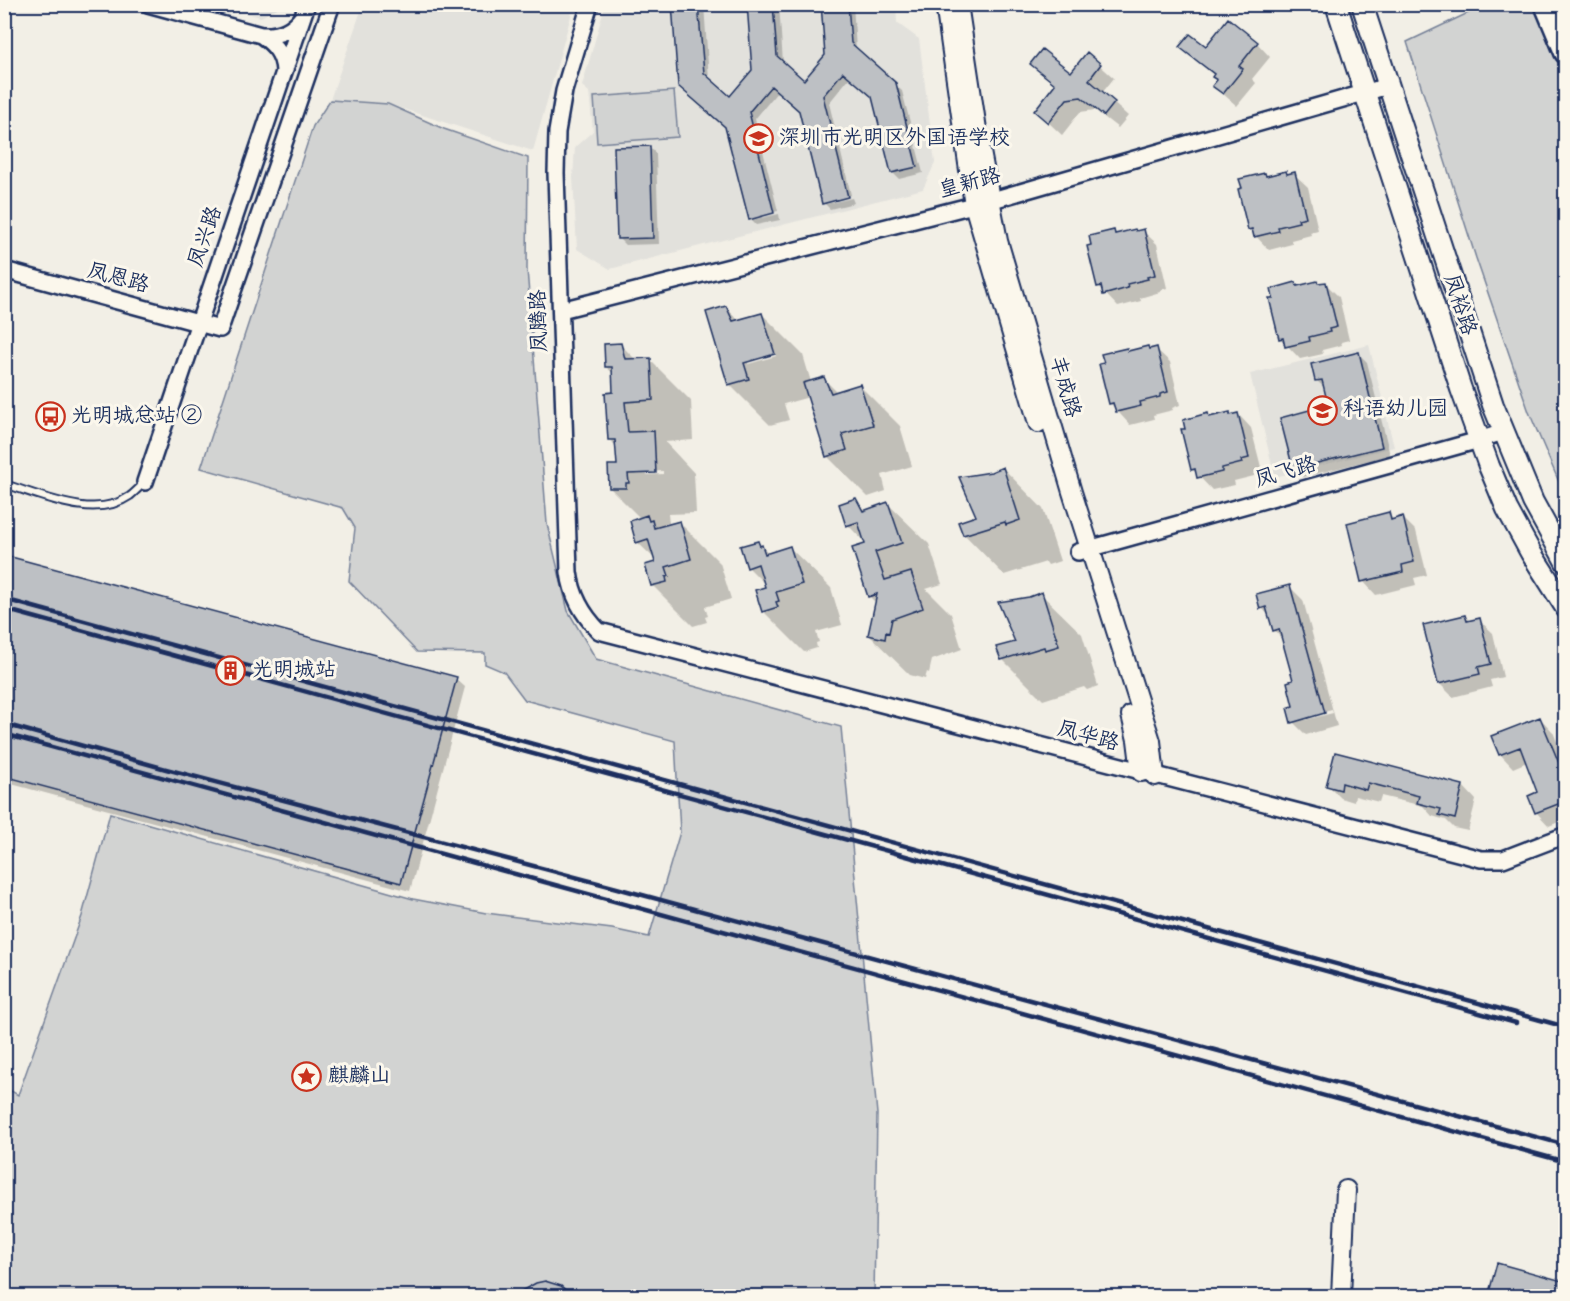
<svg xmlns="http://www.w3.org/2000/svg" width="1570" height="1301" font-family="'Indie Flower','LXGW WenKai TC',sans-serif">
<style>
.built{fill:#e2e1dc}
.green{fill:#d2d3d2;stroke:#768198;stroke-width:1.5}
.shadow{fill:#0003;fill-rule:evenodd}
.building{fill:#bdc0c4;stroke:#1b2f5e;stroke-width:1.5}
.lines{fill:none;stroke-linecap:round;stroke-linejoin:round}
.service-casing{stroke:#1b2f5e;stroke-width:10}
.tertiary-casing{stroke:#1b2f5e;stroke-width:20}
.secondary-casing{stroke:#1b2f5e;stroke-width:22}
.primary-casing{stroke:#1b2f5e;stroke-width:24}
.motorway-casing{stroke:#1b2f5e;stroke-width:27}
.service{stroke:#fbf7ec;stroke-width:6}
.tertiary{stroke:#fbf7ec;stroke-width:15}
.secondary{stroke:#fbf7ec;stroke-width:18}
.primary{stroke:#fbf7ec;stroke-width:20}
.motorway{stroke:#fbf7ec;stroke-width:22}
.rail{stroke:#1b2f5e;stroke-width:4.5}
.labels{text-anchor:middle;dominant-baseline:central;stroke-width:6;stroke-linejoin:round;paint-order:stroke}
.poi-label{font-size:21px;fill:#1b2f5e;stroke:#fbf7ec;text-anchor:start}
.street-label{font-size:21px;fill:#1b2f5e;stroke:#fbf7ec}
</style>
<rect width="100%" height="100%" fill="#f2efe6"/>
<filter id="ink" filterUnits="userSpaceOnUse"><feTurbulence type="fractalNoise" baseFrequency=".0167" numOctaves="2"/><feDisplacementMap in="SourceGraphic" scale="12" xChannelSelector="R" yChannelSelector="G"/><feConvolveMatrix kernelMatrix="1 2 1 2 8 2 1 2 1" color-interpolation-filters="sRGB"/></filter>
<g filter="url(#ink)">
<path class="built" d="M216,5H283L261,17Z
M363,5H574L533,151L388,104L330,100Z
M605,5H896L897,23L919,39L935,163L923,189L610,269L577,249L573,178L575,147L593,131L589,92L582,86Z
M1369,345L1394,447L1275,477L1250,374Z"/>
<path class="green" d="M1485,5H1565V496L1529,412L1476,258L1407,42Z
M674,91L678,137L597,143L594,97Z
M330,100L388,104L444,129L528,158L527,269L547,524L568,611L596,659L841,727L877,1114L874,1296H5L4,1087L18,1095L82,916L110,813L413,899L486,913L612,929L649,937L680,832L675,741L525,700L504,672L485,664V653L417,652L349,581L355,528L343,508L201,468L313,126Z"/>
<path class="shadow" d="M674,4H704L709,80L730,98L753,70L748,4H779L783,63L804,82L826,56L822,4H853L856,50L902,91L923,173L899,179L892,172L874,98L850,77L829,103L851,195L826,201V204L852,198L854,203L830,209L824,203L801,111L778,91L755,119L778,211L752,217V220L779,214L780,220L756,225L750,219L727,127Z
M1257,43L1270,57L1252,79L1256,83L1237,106L1214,86L1218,81L1215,76L1181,47L1206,48Z
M1087,54L1114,78L1102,93L1128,116L1118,128L1095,110L1080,112L1062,135L1036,111L1056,86L1032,64L1071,74Z
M650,147L656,154L659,244L625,245L619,239Z
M1294,174L1308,187L1318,230L1310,232L1311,235L1291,240L1292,244L1269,250L1249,229L1267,178Z
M1143,231L1157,244L1167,288L1160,290V292L1140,298L1141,301L1118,307L1098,286L1113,232L1117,235Z
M1325,283L1339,297L1349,340L1341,342L1342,345L1322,350L1323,354L1300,359L1280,338L1295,284L1299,287Z
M726,307L739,321L762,314L803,355L811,382L823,378L837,392L860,386L900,426L912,466L882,475L886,491L868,497L827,456L809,397L784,404L789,420L770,425L730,385L708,313ZM775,353L776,356L748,364V361Z
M621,345L636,360H650L691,401L693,440L665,442L694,473L696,513L668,514L669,523H666V526L679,522L720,563L731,599L705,607L708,616L705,617L707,622L693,626L653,586L647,566L656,563V560L637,542L641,519L610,488L619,466L617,447L609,439L614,394V374L606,367ZM663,471V474L647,475V472Z
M1156,349L1170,362L1180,405L1172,408L1173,410L1153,415L1154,419L1130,425L1111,404L1101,365Z
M1358,353L1367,362L1390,455L1303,477L1294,469L1330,406L1326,389L1317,381Z
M1229,414L1231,416L1238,414L1251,428L1262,471L1254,473V476L1234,481L1235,485L1212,490L1192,469L1208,415L1211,418Z
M1003,468L1043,509L1060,561L1048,565L1046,562L1004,575L964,534L978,517L991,473Z
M855,500L867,511L888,504L929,544L942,584L926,589L951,614L962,649L932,660L929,673L927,672L925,679L910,675L869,635L876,603L869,596L867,545L848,525Z
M1388,514L1394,520L1403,518L1416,531L1427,575L1414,578L1416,585L1376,595L1363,581Z
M758,542L769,554L790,548L831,588L842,625L816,632L819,642L816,643L817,648L804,652L763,611L766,585L748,567Z
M4,557L456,679L465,687L410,891L4,782Z
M1289,586L1303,600L1337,726L1306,735L1293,722L1295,682L1283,640L1274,630L1270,617L1262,608ZM1332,710L1333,713L1305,720V717Z
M1041,594L1082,634L1098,686L1087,690L1084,687L1043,700L1002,659L1017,643L1030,598Z
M1465,616L1471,622L1479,620L1493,633L1503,677L1490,680L1492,687L1453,697L1439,683Z
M1540,718L1553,732L1566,763V819L1549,826L1536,812L1539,793L1527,762L1513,768L1500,754Z
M1336,753L1463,786L1476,800L1468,831L1454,828L1446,820L1432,816L1423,806L1381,796L1379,802L1355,796L1354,802L1341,798L1328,785Z
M1498,1264L1566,1283V1296H1489Z
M530,1288L567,1294L569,1296H525Z"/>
<path class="building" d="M672,4H698L704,73L730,96L752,70L747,4H773L777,56L804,80L825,55L821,4H848L851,43L896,83L917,167L891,173L872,97L843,72L823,96L848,197L822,204L799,111L771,86L749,112L774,213L749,220L725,127L678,86Z
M1228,18L1258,42L1239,66L1243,69L1223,94L1212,86L1217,80L1212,77L1214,74L1179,47L1190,34L1206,46Z
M1042,49L1071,72L1087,52L1101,64L1089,80L1115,102L1104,116L1081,97L1067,99L1048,123L1034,111L1055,84L1030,64Z
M650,146L653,238L617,239L614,147Z
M1286,171L1287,174L1295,172L1306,217L1298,219L1299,222L1278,227L1279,231L1254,237L1252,229L1248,230L1238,189L1242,188L1239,179L1265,173L1266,176Z
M1135,229L1136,231L1144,229L1155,275L1147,277L1148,279L1127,284L1128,288L1103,295L1101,286L1097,287L1087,246L1091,245L1089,236L1114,230L1115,234Z
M1317,281L1318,283L1326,282L1337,327L1329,329L1330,332L1309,337L1310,341L1285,347L1283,338L1279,339L1269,298H1273L1271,289L1296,282L1297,286Z
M726,306L733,321L762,313L775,354L744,363L749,379L728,385L706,312Z
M621,343L625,359L651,358L653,400L625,402L628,432L654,431L656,473L628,474L629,483H626V488H609L608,465H617L615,440H608L605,393L613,392L612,367H605L604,344Z
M1148,346L1149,349L1157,347L1168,392L1160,394V397L1140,402L1141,406L1116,412L1113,403L1109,404L1099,364L1104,363L1101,354L1127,348L1128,351Z
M1359,352L1382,447L1293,469L1280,418L1328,405L1322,380L1315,381L1311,364Z
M824,377L831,393L860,384L873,425L842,434L847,450L826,457L803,383Z
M1230,412V415L1238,413L1249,458L1241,460L1242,463L1222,468V472L1197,478L1195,469L1191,470L1181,429H1185L1183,420L1208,413L1209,417Z
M1003,467L1020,520L1006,525L1005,522L963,535L958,522L976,516L959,477L991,472Z
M856,498L863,511L888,502L902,543L875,552L885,580L911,572L923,608L892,619L889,633L886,632L885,639L868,635L877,594L868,597L852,548L865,544L858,522L846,526L839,504Z
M1389,512L1391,520L1403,516L1414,562L1402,565L1403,572L1361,582L1347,523Z
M647,515L649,521L652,520L654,528L680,521L691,559L666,567L669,576L666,577L667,582L651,586L645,565L655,562L648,539L636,543L630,521Z
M758,541L760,546L762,545L765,554L790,546L802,584L776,592L779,601L776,602L778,607L762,612L755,590L765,587L758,564L747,568L740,546Z
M4,555L457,677L401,883L4,776Z
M1290,585L1325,713L1291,723L1287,708L1293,706L1287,682L1293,680L1279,629L1273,631L1266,607L1260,609L1256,594Z
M1042,592L1059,646L1045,650L1044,647L1001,660L996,647L1015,642L998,602L1029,597Z
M1465,615L1467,621L1480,618L1491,664L1478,667L1480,674L1438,684L1423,625Z
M1540,717L1566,780V801L1535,813L1528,796L1537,792L1520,747L1499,755L1491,736Z
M1335,752L1463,785L1455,819L1439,815L1441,809L1417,803L1419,796L1368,783L1366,790L1342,783L1341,790L1326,786Z
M1497,1263L1566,1282V1296H1488Z
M545,1281L561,1286L572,1296H512L536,1283Z"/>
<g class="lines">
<defs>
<path id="service" d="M4,484C42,495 94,521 130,496C135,492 140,487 144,483"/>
<path id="tertiary" d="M148,4L261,35C278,36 292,31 302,17
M590,4L564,91L557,132L556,173L569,572C572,596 582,614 599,631L1481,859H1503L1566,835
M261,35C275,45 283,54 284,71
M4,270L220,329L332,4
M561,310L989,201L1388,86
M145,482L307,4
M1078,552L1479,440L1503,432"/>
<path id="secondary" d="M945,4L974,205L1038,423
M958,4L978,136L998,241L1072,492L1151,741L1155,776
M1131,715L1137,740L1141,772
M1341,1296L1346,1190"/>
<path id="primary" d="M1336,4L1461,389L1489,466L1507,509L1531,553L1566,608
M1362,4L1493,405L1533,502L1566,562"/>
<path id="motorway" d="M1546,4L1566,52"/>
</defs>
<use href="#service" class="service-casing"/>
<use href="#tertiary" class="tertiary-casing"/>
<use href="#secondary" class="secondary-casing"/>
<use href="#primary" class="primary-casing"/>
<use href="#motorway" class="motorway-casing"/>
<use href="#service" class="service"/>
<use href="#tertiary" class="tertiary"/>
<use href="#secondary" class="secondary"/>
<use href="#primary" class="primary"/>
<use href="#motorway" class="motorway"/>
<path class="rail" d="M4,599L1566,1027
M4,609L1516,1023
M4,724L166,769L613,887L1566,1145
M4,734L1566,1162"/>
</g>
</g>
<defs>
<symbol id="school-ring" viewBox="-11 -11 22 22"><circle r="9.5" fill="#fbf7ec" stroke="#c8321e" stroke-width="1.5"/><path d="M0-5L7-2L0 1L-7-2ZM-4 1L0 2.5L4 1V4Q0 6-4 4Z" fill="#c8321e"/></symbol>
<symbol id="bus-ring" viewBox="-11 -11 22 22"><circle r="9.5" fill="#fbf7ec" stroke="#c8321e" stroke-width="1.5"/><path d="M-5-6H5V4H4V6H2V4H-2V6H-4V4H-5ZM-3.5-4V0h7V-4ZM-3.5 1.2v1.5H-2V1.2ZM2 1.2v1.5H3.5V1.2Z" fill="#c8321e"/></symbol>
<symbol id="building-ring" viewBox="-11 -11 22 22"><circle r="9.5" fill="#fbf7ec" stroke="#c8321e" stroke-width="1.5"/><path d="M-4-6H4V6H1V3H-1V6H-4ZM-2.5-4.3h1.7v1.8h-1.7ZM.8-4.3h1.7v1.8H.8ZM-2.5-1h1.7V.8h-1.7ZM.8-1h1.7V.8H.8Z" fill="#c8321e"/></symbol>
<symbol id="sight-ring" viewBox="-11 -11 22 22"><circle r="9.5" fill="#fbf7ec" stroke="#c8321e" stroke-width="1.5"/><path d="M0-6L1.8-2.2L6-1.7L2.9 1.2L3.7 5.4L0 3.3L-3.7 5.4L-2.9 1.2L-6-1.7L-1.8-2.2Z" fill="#c8321e"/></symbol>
</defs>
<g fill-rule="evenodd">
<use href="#school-ring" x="742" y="122" width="33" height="33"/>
<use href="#school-ring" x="1306" y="394" width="33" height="33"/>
<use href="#bus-ring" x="34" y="400" width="33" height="33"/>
<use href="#building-ring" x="214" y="654" width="33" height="33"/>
<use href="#sight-ring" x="290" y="1060" width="33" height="33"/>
</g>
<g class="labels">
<g class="poi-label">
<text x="779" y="139">深圳市光明区外国语学校</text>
<text x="1343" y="410">科语幼儿园</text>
<text x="71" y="417">光明城总站 ②</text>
<text x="252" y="671">光明城站</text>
<text x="328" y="1077">麒麟山</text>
</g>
<g class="street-label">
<text transform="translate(970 184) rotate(-15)">皇新路</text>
<text transform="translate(206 237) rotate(-71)">凤兴路</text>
<text transform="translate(118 279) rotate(15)">凤恩路</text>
<text transform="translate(1459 305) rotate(72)">凤裕路</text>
<text transform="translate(540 321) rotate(-92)">凤腾路</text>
<text transform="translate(1064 387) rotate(74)">丰成路</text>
<text transform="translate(1286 473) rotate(-16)">凤飞路</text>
<text transform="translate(1088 737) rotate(15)">凤华路</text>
</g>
</g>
<rect width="1570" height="1301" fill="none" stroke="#fbf7ec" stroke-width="24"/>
<rect x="12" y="12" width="1546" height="1277" fill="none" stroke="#1b2f5e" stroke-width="2" filter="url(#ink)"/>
</svg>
